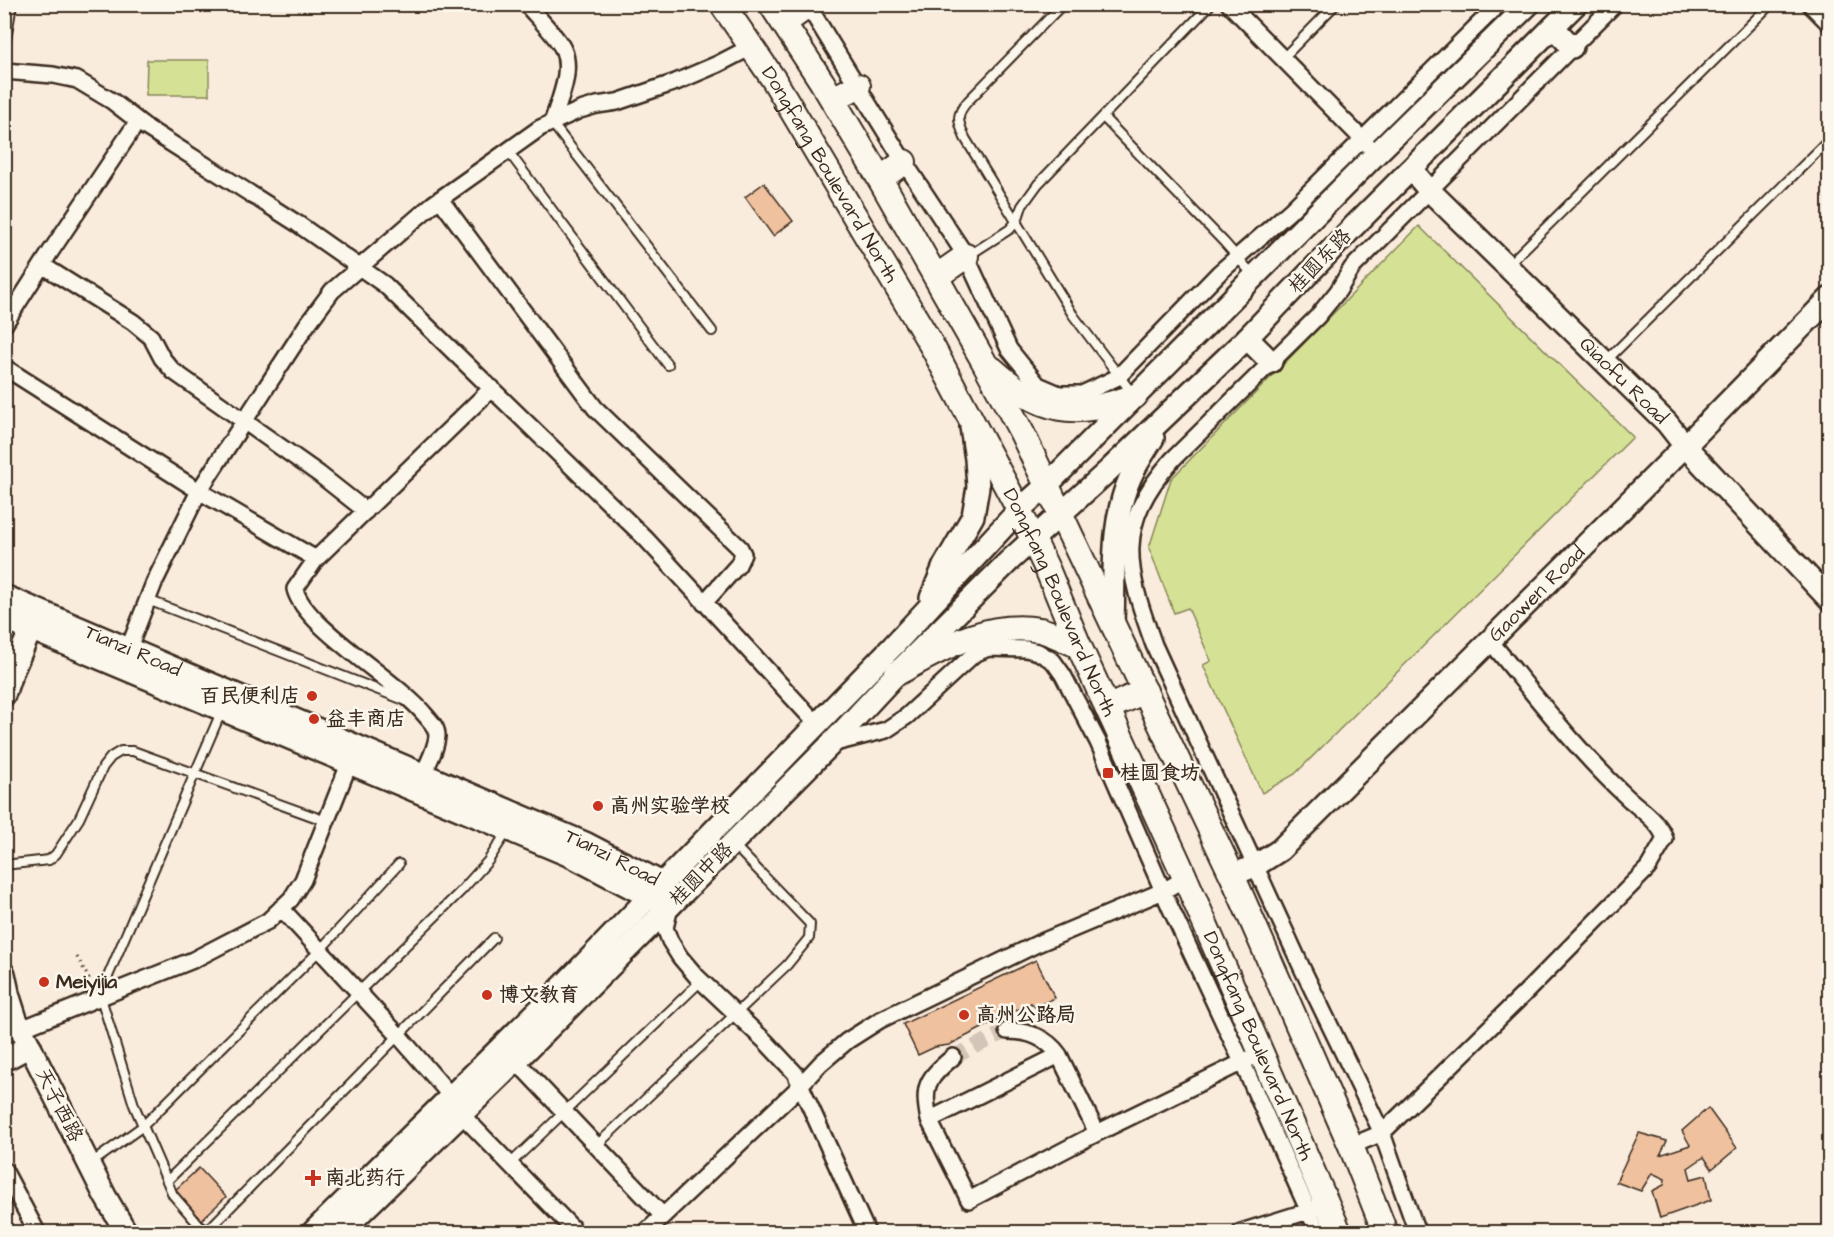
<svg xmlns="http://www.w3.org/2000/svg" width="1834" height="1237" font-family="'Architects Daughter','LXGW WenKai TC',sans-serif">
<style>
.green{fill:#d5e295;stroke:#88865a;stroke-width:1.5}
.building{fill:#efc19f;stroke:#3b2a1e;stroke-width:1.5}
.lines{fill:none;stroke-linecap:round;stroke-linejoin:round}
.street-tunnel{stroke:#d3c5b7;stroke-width:15;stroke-dasharray:15 8;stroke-linecap:butt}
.lane-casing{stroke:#3b2a1e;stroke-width:12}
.street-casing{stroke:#3b2a1e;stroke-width:20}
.secondary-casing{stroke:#3b2a1e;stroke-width:26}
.primary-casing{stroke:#3b2a1e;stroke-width:28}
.path{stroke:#3b2a1e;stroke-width:3;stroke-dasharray:1.5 4.5;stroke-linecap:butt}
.lane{stroke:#fbf7ec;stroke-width:8}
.street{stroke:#fbf7ec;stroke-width:15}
.secondary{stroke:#fbf7ec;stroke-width:21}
.primary{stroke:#fbf7ec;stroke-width:24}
.poi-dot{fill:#c8321e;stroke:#fbf7ec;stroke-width:2}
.labels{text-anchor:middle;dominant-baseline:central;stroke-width:5;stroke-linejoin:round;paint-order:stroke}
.street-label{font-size:20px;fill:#3b2a1e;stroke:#fbf7ec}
.poi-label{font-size:20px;font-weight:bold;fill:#3b2a1e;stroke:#fbf7ec;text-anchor:start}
</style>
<rect width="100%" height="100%" fill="#f9ecdd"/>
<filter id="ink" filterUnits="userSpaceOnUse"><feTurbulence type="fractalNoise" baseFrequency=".0167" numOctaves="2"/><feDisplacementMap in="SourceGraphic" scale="12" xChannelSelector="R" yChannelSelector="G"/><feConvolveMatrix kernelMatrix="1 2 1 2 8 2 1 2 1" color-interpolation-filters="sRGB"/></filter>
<g filter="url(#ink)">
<path class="green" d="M147,60H209V95H146Z
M1419,226L1633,437L1295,774L1262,793L1203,665L1211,661L1188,608L1174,613L1149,548L1171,479Z"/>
<path class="building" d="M764,183L793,221L773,236L745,197Z
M1036,960L1055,998L1035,1007L1031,1003L949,1045L935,1047L918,1055L903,1024Z
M1708,1108L1737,1148L1712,1169L1704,1157L1688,1168L1691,1179L1706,1175L1711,1200L1660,1218L1652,1191L1664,1185L1665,1179L1652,1173L1641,1191L1616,1182L1639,1133L1667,1141L1660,1155L1690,1145L1682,1131Z
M199,1168L226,1197L200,1221L173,1192Z"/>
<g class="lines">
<path class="street-tunnel" d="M953,1057L1007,1031"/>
<defs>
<path id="lane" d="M1063,4L968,101C955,115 958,121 965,138L1073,315L1132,393
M4,52L12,4
M1283,58L1336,4
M1103,117L1224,242L1253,275
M552,123L712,331
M508,151L668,365
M968,256L1010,229L1017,221L1022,206L1038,184L1211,4
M1509,264L1771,4
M1607,360L1830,139
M148,600L404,700
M4,865L49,860L56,854L79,819L103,767L111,757L121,751H133L326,821
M596,1146L787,965L809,938L810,924L733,844
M90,1164L143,1126L320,950L399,864
M509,1165L701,981
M167,1181L461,891L488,861L508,830
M205,1232L173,1195L170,1188L134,1105L101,998L103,988L222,710
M206,1232L494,938"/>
<path id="street" d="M526,4C537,17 556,35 563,49C573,71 559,101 552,123
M807,4L904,162L966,256L1009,349L1038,385L1059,394H1082L1118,377L1219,273L1290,211L1499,4
M1229,4L1368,145
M4,71L53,75L77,80L112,101L147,128L298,224L385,285L646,539L816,723
M440,199L595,408L740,548L743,554L738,565L704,603
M42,265L133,322L151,337L162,358L173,371L319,474L366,511
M4,325L51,251L138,121
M4,367L199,491L316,559
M125,658L154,583L199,491L306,326L332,291L433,204L540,128L580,110L597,105L617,102L676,82L718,64L751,47
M831,744L886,730L907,716L974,654L988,648L1026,649L1038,652L1053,661L1063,675L1098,742L1170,907L1242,1062L1318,1232
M419,783C425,769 436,751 437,736C437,727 431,722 426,716C398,681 303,626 295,589L316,559L492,388
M670,907L665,928L670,941L680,957L697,977L766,1042L795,1073L867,1232
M281,908L399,1036L451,1096
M21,1029L193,960L268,921L291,899L303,880L353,754
M1007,1031C1029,1031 1046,1037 1059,1055
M516,1061L663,1216
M460,1113L576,1232
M929,1120C922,1085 927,1079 953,1057
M1097,1133L1059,1055L929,1120L969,1200L1097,1133L1251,1058
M1351,1146L1382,1133L1523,995L1648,868L1665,839C1660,822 1641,810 1628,798C1577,751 1535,695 1490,641
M4,1170L37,1232
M646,1232L793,1093L821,1063L847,1041L880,1020L1037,944L1163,891L1186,878
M1241,1232L1318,1208
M1417,1232L1382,1133L1302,968L1154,645C1126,568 1114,525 1173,459L1317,317L1338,291L1352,268L1373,247L1615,4"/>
<g id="secondary">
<path d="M1814,4L1830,20"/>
<path d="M1553,27L1572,47"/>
<path id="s1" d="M1411,169L1429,190L1667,423L1685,446L1830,600"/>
<path d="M1247,338L1271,362"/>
<path id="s2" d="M4,596L587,844L662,883L667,891L671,905L657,901L573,857L4,618"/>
<path d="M931,598L944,566L973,516L978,487L976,459L971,427"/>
<path d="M1113,624C1115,576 1110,523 1130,478C1136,464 1145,451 1153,438"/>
<path d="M4,695L10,677L36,618"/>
<path id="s3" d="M1232,875L1255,866L1280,850L1685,446L1830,298"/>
<path d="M4,974L9,997L16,1019L105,1196L126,1232"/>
<path d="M4,1060L30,1046"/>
<path d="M313,1232L556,993L893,646L1019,510L1047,485L1377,153L1529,4"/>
<path d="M341,1232L516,1061L831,744L897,673L1009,561L1109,470L1247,338L1353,227L1576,4"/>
</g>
<g id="primary">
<path id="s4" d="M722,4L774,80L932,346L1019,510L1048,571L1079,646L1179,864L1339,1232"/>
<path d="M771,4L822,82L880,179L983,360L1022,433L1232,875L1351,1146L1385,1232"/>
<path d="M784,23L808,6"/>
<path d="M833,99L858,86"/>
<path d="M880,179L904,162"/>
<path d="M936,277L966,256"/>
<path d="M992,369C1041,413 1073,419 1135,396"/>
<path d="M897,673C943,648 986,621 1040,630C1053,633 1067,641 1079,646"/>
<path d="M1107,708L1145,691"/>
</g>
</defs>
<use href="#lane" class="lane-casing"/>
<use href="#street" class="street-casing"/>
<use href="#secondary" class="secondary-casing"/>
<use href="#primary" class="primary-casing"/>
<path class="path" d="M77,957L92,984"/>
<use href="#lane" class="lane"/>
<use href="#street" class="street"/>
<use href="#secondary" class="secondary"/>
<use href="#primary" class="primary"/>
</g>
</g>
<g class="poi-dot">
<circle cx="312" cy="696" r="6"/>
<circle cx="314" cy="719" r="6"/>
<rect x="1102" y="767" width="12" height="12" rx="3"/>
<circle cx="598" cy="806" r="6"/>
<circle cx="44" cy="982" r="6"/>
<circle cx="487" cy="995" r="6"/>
<circle cx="964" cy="1015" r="6"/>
<path d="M310 1169h6v6h6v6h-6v6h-6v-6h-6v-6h6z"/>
</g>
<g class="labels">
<g class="street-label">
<text stroke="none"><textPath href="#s4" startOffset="202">Dongfang Boulevard North</textPath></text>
<text transform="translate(1320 261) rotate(-46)">桂圆东路</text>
<text stroke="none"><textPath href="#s1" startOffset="300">Qiaofu Road</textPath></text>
<text stroke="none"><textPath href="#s3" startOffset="417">Gaowen Road</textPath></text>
<text stroke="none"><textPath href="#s4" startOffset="688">Dongfang Boulevard North</textPath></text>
<text stroke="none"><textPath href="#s2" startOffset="140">Tianzi Road</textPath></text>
<text stroke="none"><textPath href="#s2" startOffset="662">Tianzi Road</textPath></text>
<text transform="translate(701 874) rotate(-45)">桂圆中路</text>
<text stroke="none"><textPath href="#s4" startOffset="1174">Dongfang Boulevard North</textPath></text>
<text transform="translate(59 1105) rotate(63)">天子西路</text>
</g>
<g class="poi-label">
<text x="300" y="696" text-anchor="end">百民便利店</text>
<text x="326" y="719">益丰商店</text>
<text x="1120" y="773">桂圆食坊</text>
<text x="610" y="806">高州实验学校</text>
<text x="56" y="982">Meiyijia</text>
<text x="499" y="995">博文教育</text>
<text x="976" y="1015">高州公路局</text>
<text x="325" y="1178">南北药行</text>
</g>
</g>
<rect width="1834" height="1237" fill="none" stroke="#fbf7ec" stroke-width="24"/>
<rect x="12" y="12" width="1810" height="1213" fill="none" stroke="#3b2a1e" stroke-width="2" filter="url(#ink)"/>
</svg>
